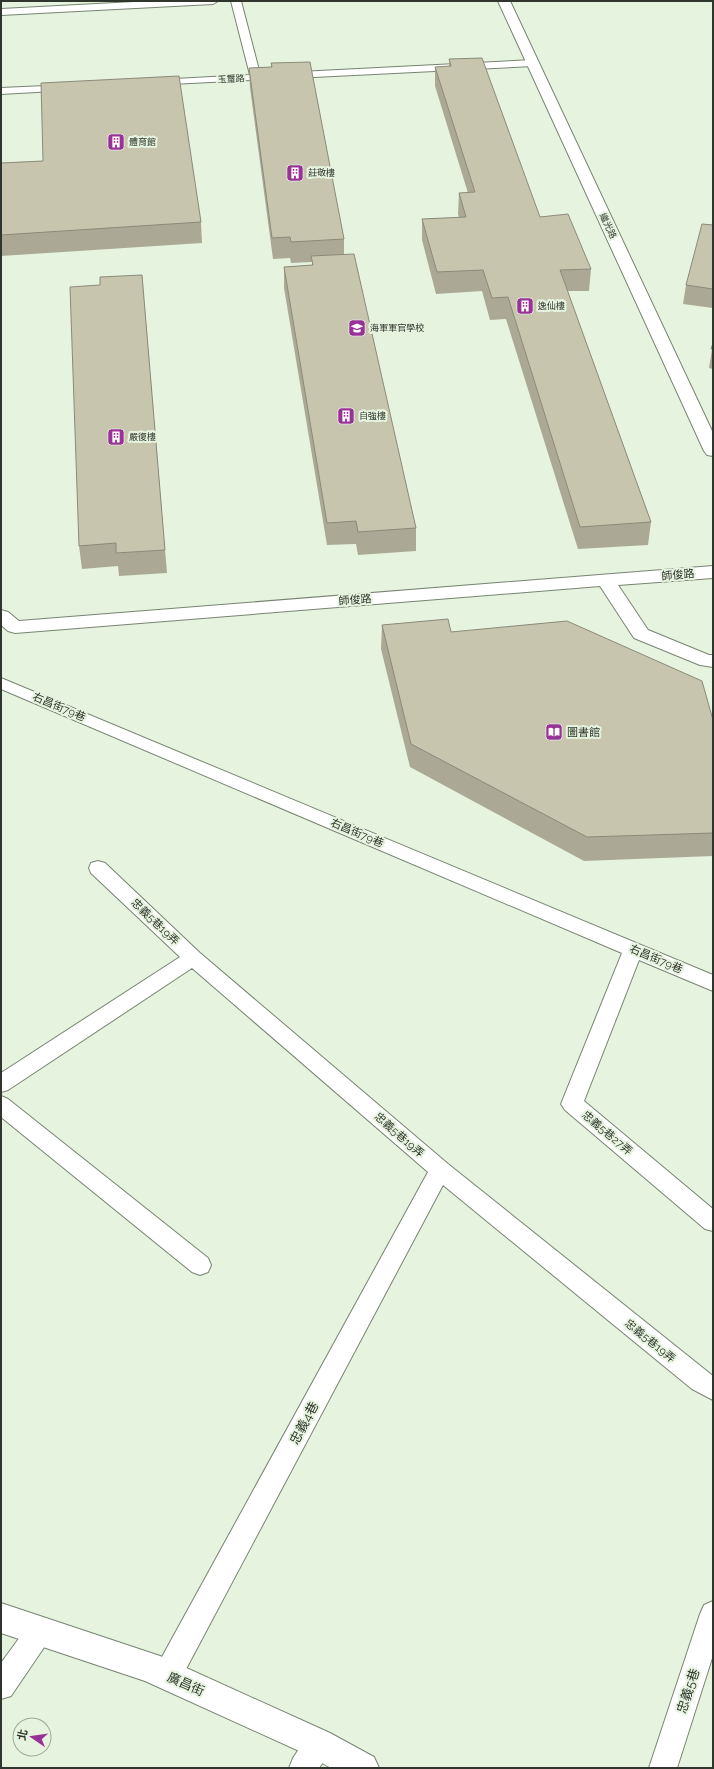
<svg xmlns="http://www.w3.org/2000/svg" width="714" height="1769" font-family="Raleway,'Noto Sans TC',sans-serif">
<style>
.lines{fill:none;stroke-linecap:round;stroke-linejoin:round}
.service-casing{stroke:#778471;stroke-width:2}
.minor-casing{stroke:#778471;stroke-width:2}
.service{fill:#fff;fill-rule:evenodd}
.minor{fill:#fff;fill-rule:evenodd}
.wall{fill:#aba996}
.building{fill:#c7c5ae;stroke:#8b8a7a}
.labels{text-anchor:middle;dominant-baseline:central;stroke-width:4;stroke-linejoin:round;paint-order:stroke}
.far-street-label{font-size:9px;fill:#30352d;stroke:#e6f4df}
.far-poi-label{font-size:9px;fill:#30352d;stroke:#e6f4df;text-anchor:start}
.street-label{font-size:11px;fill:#30352d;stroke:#e6f4df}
.poi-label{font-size:11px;fill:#30352d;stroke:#e6f4df;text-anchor:start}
.near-street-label{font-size:13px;fill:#30352d;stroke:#e6f4df}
</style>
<rect width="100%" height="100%" fill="#e6f4df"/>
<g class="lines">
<defs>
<path id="service" d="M154,1H218L213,4L1,15V9Z
M231,1H241L260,74L533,60L538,63L533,66L151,85L149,83L151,81L155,80L250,75Z
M68,85L72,86L74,88L72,90L1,94V88Z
M1,678L713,975V991L639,960L584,1101L713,1209V1231L705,1229L565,1110L561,1104L622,953L1,689Z
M98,861L105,863L200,953L448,1164L713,1376V1400L692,1389L443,1185L177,1686L167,1689L157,1686L154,1676L157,1666L428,1172L192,968L8,1090L1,1092V1073L180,957L91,873L89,868L91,863Z
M1,1096L8,1099L208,1258L211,1265L208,1272L200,1275L192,1272L1,1117Z
M713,1601V1655L677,1768H649L700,1614L704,1605Z
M40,1618L49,1622L53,1631L49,1640L11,1696L1,1699V1663L31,1622Z
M319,1730L329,1734L333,1744L329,1754L319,1768H289L293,1758L309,1734Z"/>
<path id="minor" d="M498,1H510L713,433V456L707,455L704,451Z
M713,566V578L618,585L648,630L709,655H713V667L700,665L634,638L600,586L15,633L8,631L1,625V610L8,612L19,621Z
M1,1603L160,1656L330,1733L374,1757L379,1768H331L308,1755L145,1681L1,1633Z"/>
</defs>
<use href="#service" class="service-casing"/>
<use href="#minor" class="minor-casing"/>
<use href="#service" class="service"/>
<use href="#minor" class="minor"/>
</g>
<path class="wall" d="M449,59L540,217L591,269L589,291H567L651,522L648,545L578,549L506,319L490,320L482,291L436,294L422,240V219L459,218L458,214L459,193H468L435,86V67L449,66Z
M271,63L344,239V254L416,528V551L358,555L356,544L327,545L284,288V267L312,265V262L291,263L290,258L273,259L250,88L249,68L271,67Z
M43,161L201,222L202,243L1,256V163Z
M713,225V308L683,304L686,285Z
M142,275L167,573L119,576L118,566L82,569L79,546L100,285Z
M713,343V369L709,368Z
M382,625L451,632L713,720V856L584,861L410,767L381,649Z"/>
<path class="building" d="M482,58L540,217L568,214L591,269L560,270L651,522L580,527L508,297L492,298L483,270L437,272L422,219L466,217L459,193L475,192L435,67L451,66L449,59Z
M310,62L344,239L291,242L290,237L272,238L249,68L272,67L271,63Z
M179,76L201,222L1,235V163L43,161L41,83Z
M702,224L713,225V289L686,285Z
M354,254L416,528L358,532L356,521L327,523L284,267L313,265L311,256Z
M142,275L165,550L116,553V543L79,546L70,287L100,285V277Z
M713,343V349H711Z
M448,619L451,632L567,621L702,681L713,720V833L587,837L411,744L382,625Z"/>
<defs>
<symbol id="building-square" viewBox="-11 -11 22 22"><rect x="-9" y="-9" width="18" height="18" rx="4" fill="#993296" stroke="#e6f4df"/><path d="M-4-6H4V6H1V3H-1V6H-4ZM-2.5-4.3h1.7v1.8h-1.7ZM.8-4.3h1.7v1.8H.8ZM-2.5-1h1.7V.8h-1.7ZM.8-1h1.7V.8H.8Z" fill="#fff"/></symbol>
<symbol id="university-square" viewBox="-11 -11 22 22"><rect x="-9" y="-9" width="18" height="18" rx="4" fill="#993296" stroke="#e6f4df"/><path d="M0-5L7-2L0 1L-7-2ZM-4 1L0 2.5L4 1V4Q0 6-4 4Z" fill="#fff"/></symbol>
<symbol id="library-square" viewBox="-11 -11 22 22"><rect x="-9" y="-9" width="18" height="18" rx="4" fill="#993296" stroke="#e6f4df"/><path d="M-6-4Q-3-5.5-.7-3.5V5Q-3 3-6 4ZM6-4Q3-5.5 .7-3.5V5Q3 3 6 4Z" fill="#fff"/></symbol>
</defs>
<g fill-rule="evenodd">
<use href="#building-square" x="106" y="132" width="20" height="20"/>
<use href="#building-square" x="285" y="163" width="20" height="20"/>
<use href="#building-square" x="515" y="296" width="20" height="20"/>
<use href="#university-square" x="347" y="318" width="20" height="20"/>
<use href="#building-square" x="336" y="406" width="20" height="20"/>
<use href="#building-square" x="106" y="427" width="20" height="20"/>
<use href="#library-square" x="544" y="722" width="20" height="20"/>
</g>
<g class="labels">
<g class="far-street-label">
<text transform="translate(231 79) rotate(-3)">玉璽路</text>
<text transform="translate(608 226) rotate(65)">繼光路</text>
</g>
<g class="far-poi-label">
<text x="129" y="142">體育館</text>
<text x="308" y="173">莊敬樓</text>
<text x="538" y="306">逸仙樓</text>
<text x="370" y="328">海軍軍官學校</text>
<text x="359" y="416">自強樓</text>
<text x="129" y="437">嚴復樓</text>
</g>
<g class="street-label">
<text transform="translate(678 575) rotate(-5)">師俊路</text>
<text transform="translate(355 600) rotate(-4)">師俊路</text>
<text transform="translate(59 707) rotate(23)">右昌街79巷</text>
<text transform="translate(357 833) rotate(23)">右昌街79巷</text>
<text transform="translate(155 922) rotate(44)">忠義5巷19弄</text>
<text transform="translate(656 959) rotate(23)">右昌街79巷</text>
<text transform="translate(607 1133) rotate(40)">忠義5巷27弄</text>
<text transform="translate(399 1135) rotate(41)">忠義5巷19弄</text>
<text transform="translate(650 1341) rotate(39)">忠義5巷19弄</text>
</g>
<g class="poi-label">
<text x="567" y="732">圖書館</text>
</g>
<g class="near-street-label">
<text transform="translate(304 1423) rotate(-62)">忠義4巷</text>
<text transform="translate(186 1684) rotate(24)">廣昌街</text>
<text transform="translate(688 1691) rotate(-72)">忠義5巷</text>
</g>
</g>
<rect width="714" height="1769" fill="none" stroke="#30352d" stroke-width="4"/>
<g transform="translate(32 1737) rotate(283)"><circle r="19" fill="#e6f4df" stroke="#9da898"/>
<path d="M0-3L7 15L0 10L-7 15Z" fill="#993296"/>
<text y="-6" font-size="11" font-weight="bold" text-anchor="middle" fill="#30352d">北</text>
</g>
</svg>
